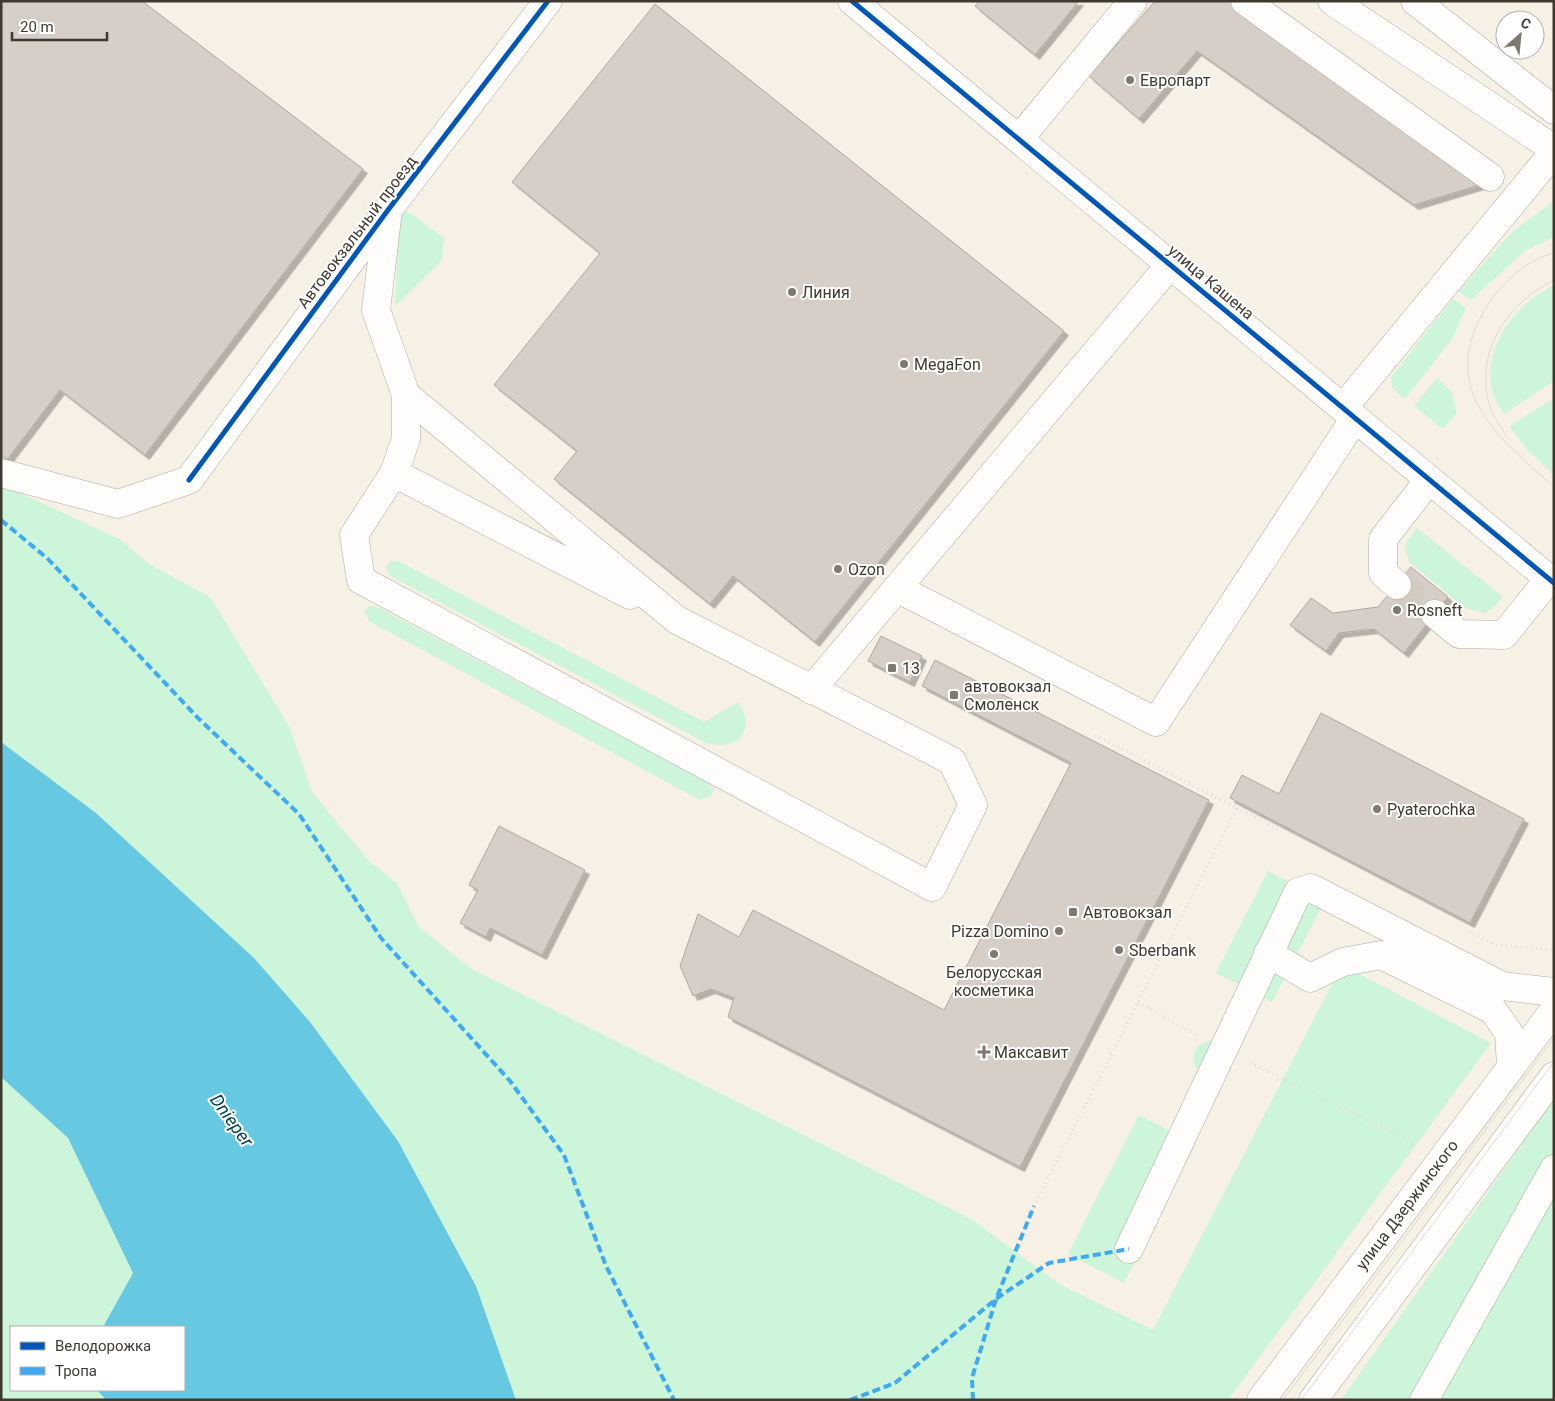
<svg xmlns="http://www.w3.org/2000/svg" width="1555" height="1401" font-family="Roboto,sans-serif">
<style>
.green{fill:#ccf5d9}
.water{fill:#66c9e1}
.building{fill:#d6cec7;stroke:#b0a8a1;filter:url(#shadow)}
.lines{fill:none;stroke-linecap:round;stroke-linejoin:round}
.minor-tunnel{stroke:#d1cbc1;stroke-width:28;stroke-dasharray:28 14;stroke-linecap:butt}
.minor-casing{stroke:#b0aba2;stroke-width:29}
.major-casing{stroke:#b0aba2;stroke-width:29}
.path{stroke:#dfdcd9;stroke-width:3;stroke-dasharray:1 4;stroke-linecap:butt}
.minor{stroke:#fefdfb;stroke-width:28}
.major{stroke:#fefdfb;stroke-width:28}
.tram{stroke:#dddbd7;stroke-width:1}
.quiet{stroke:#3fa9f5;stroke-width:4;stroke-dasharray:8 4;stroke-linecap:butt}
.cycleway-casing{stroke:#fff;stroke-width:8}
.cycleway{stroke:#0057b8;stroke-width:5}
.poi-dot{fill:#7f796f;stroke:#fff;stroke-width:2}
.labels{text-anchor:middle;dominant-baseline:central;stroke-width:4;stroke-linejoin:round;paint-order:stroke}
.poi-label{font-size:16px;fill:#3f392f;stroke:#fff;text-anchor:start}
.street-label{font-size:16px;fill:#3f392f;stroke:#fff}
.water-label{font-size:18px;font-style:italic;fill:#003d4d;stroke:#fff}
</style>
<defs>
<filter id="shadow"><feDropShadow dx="4.5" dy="4.5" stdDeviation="0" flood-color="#0004"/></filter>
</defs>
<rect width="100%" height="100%" fill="#f6f0e5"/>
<path class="green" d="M1554,201V237L1525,251L1471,300L1459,291L1511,233Z
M400,206L444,238L442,260L395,306Z
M1554,285V381L1504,414C1500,407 1494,398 1492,390C1483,345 1516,304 1554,285Z
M1453,299L1466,308L1452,339L1405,399L1392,388L1391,377Z
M1437,378L1452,392L1457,412L1443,429L1414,406Z
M1554,398V475L1527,450L1510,426Z
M1,484L121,540L149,564L210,597L289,726L312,792L370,862L397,883L419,927L470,968L971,1219L1061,1285L1153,1330L1342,965L1491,1043L1228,1400H516L476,1286L398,1141L310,1022L254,958L96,813L1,742Z
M1417,528L1503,597L1493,608L1485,613L1465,608L1410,563L1405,550L1407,541Z
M391,561H398L704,722L738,702C758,730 737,752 706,743L390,576L386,566Z
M369,606L377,607L709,783L713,789L712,796L700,800L369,621L364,610Z
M1268,871L1325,900L1272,1002L1216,973Z
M1210,1040L1219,1042L1203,1075C1188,1062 1191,1046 1210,1040Z
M1,1077L68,1138L133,1273L103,1327H11V1390H97L106,1400H1Z
M1554,1099V1400H1341Z
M1139,1115L1196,1144L1124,1283L1068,1254Z"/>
<path class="water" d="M1,742L96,813L254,958L310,1022L398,1141L476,1286L516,1400H106L97,1390H184V1327H103L133,1273L68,1138L1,1077Z"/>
<path class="building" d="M1,1H142L363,169L145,455L60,390L7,460L1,455Z
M979,1H1079L1035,55L975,6Z
M1155,1H1234L1483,184L1414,205L1197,51L1139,119L1089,76Z
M655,4L1064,331L815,642L733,576L710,604L554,479L577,451L494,385L600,253L512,182Z
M1411,567L1448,597L1404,653L1374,629L1339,633L1326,651L1290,625L1311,598L1333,613L1378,607Z
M881,636L922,656L910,682L868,661Z
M935,660L1209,800L1020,1167L728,1017L734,998L711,989L693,996L680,966L698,914L739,937L753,910L944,1010L1071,763L922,686Z
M1321,713L1524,819L1470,923L1230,798L1242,775L1279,794Z
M499,826L585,870L542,955L490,928L486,937L460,923L478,890L469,885Z"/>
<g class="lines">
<path class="minor-tunnel" d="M1397,585L1435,614"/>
<defs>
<path id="minor" d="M852,1L1554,583
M1245,1L1490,177
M1332,1L1554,149
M1415,1L1554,110
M1019,139L1133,1
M388,210L376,310L406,395V439L394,473L354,535L361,580L932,887L973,805L952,761L677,620L406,395
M1343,408L1554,152
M1,473L118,504L189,480L388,210L548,1
M394,473L630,595
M1397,585L1383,573V539L1429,480
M897,588L1156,722L1355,418
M1435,614L1459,634L1504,635L1549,579
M811,690L1170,265
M1268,953L1310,978L1343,962L1381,955L1493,1010L1509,1033L1511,1066
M1129,1249L1298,892L1311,888L1502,986L1554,992
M1424,1400L1554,1169"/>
<path id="major" d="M1261,1400L1554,1010
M1313,1400L1554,1076"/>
</defs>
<use href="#minor" class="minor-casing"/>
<use href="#major" class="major-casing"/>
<path class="path" d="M1237,808L1280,830
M1469,932L1496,945L1554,950
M1138,1002L1198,1036
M1250,1063L1416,1143
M1034,1206L1237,808L1093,734"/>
<use href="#minor" class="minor"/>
<use href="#major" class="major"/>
<path class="tram" d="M1554,253C1529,259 1506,279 1491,300C1434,384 1492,433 1554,487
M1507,437C1499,424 1489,410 1487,395C1479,344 1510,302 1554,280
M1283,1400L1554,1038
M1301,1400L1554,1062"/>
<path class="quiet" d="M1,520L48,559L199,719L299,814L381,938L510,1081L564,1155L606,1266L674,1400
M850,1400L895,1383L996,1299L1049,1263L1129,1249
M973,1400L972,1378L996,1299L1034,1206"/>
<defs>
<path id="cycleway" d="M852,1L1554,583
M189,480L388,210L548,1"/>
</defs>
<use href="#cycleway" class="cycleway-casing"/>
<use href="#cycleway" class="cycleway"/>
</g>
<g class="poi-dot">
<circle cx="1130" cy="80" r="5"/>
<circle cx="792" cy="292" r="5"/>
<circle cx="904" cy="364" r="5"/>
<circle cx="838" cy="569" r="5"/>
<circle cx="1397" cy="610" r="5"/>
<rect x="887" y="663" width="10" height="10" rx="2.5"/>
<rect x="949" y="690" width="10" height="10" rx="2.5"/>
<circle cx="1377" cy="809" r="5"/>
<rect x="1068" y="907" width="10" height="10" rx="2.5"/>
<circle cx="1059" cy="931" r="5"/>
<circle cx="1119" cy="950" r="5"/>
<circle cx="994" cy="954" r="5"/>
<path d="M981.5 1044.5h5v5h5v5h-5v5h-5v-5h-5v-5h5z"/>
</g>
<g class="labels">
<g class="poi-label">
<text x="1140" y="80">Европарт</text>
<text x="802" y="292">Линия</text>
<text x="914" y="364">MegaFon</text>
<text x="848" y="569">Ozon</text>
<text x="1407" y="610">Rosneft</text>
<text x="902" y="668">13</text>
<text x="964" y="686">автовокзал<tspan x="964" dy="18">Смоленск</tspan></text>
<text x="1387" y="809">Pyaterochka</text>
<text x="1083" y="912">Автовокзал</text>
<text x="1049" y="931" text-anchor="end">Pizza Domino</text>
<text x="1129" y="950">Sberbank</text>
<text x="994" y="972" text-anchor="middle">Белорусская<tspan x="994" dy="18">косметика</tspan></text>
<text x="994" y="1052">Максавит</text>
</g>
<g class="street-label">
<text transform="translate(357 232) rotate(-53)">Автовокзальный проезд</text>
<text transform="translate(1211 282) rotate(40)">улица Кашена</text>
<text transform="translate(1407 1205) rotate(-53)">улица Дзержинского</text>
</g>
<g class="water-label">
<text transform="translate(232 1120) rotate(54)">Dnieper</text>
</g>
</g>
<rect width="1555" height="1401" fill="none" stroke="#3f392f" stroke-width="5"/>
<rect x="10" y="1326" width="175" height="65" fill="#ffffff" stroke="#b2b0ac"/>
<rect x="20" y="1342" width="25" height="8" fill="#0057b8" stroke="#b2b0ac"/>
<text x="55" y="1351" font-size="15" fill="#3f392f">Велодорожка</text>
<rect x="20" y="1367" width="25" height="8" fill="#3fa9f5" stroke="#b2b0ac"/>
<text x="55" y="1376" font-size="15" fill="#3f392f">Тропа</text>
<g transform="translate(1520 35) rotate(27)"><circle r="24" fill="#ffffff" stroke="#b2b0ac"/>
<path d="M0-4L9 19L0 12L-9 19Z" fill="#7f796f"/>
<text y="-8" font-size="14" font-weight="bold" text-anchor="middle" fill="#3f392f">С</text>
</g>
<path d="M12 32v8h95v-8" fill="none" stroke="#3f392f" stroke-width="2.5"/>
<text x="20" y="32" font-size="15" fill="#3f392f" stroke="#ffffff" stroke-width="4" paint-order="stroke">20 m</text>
</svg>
